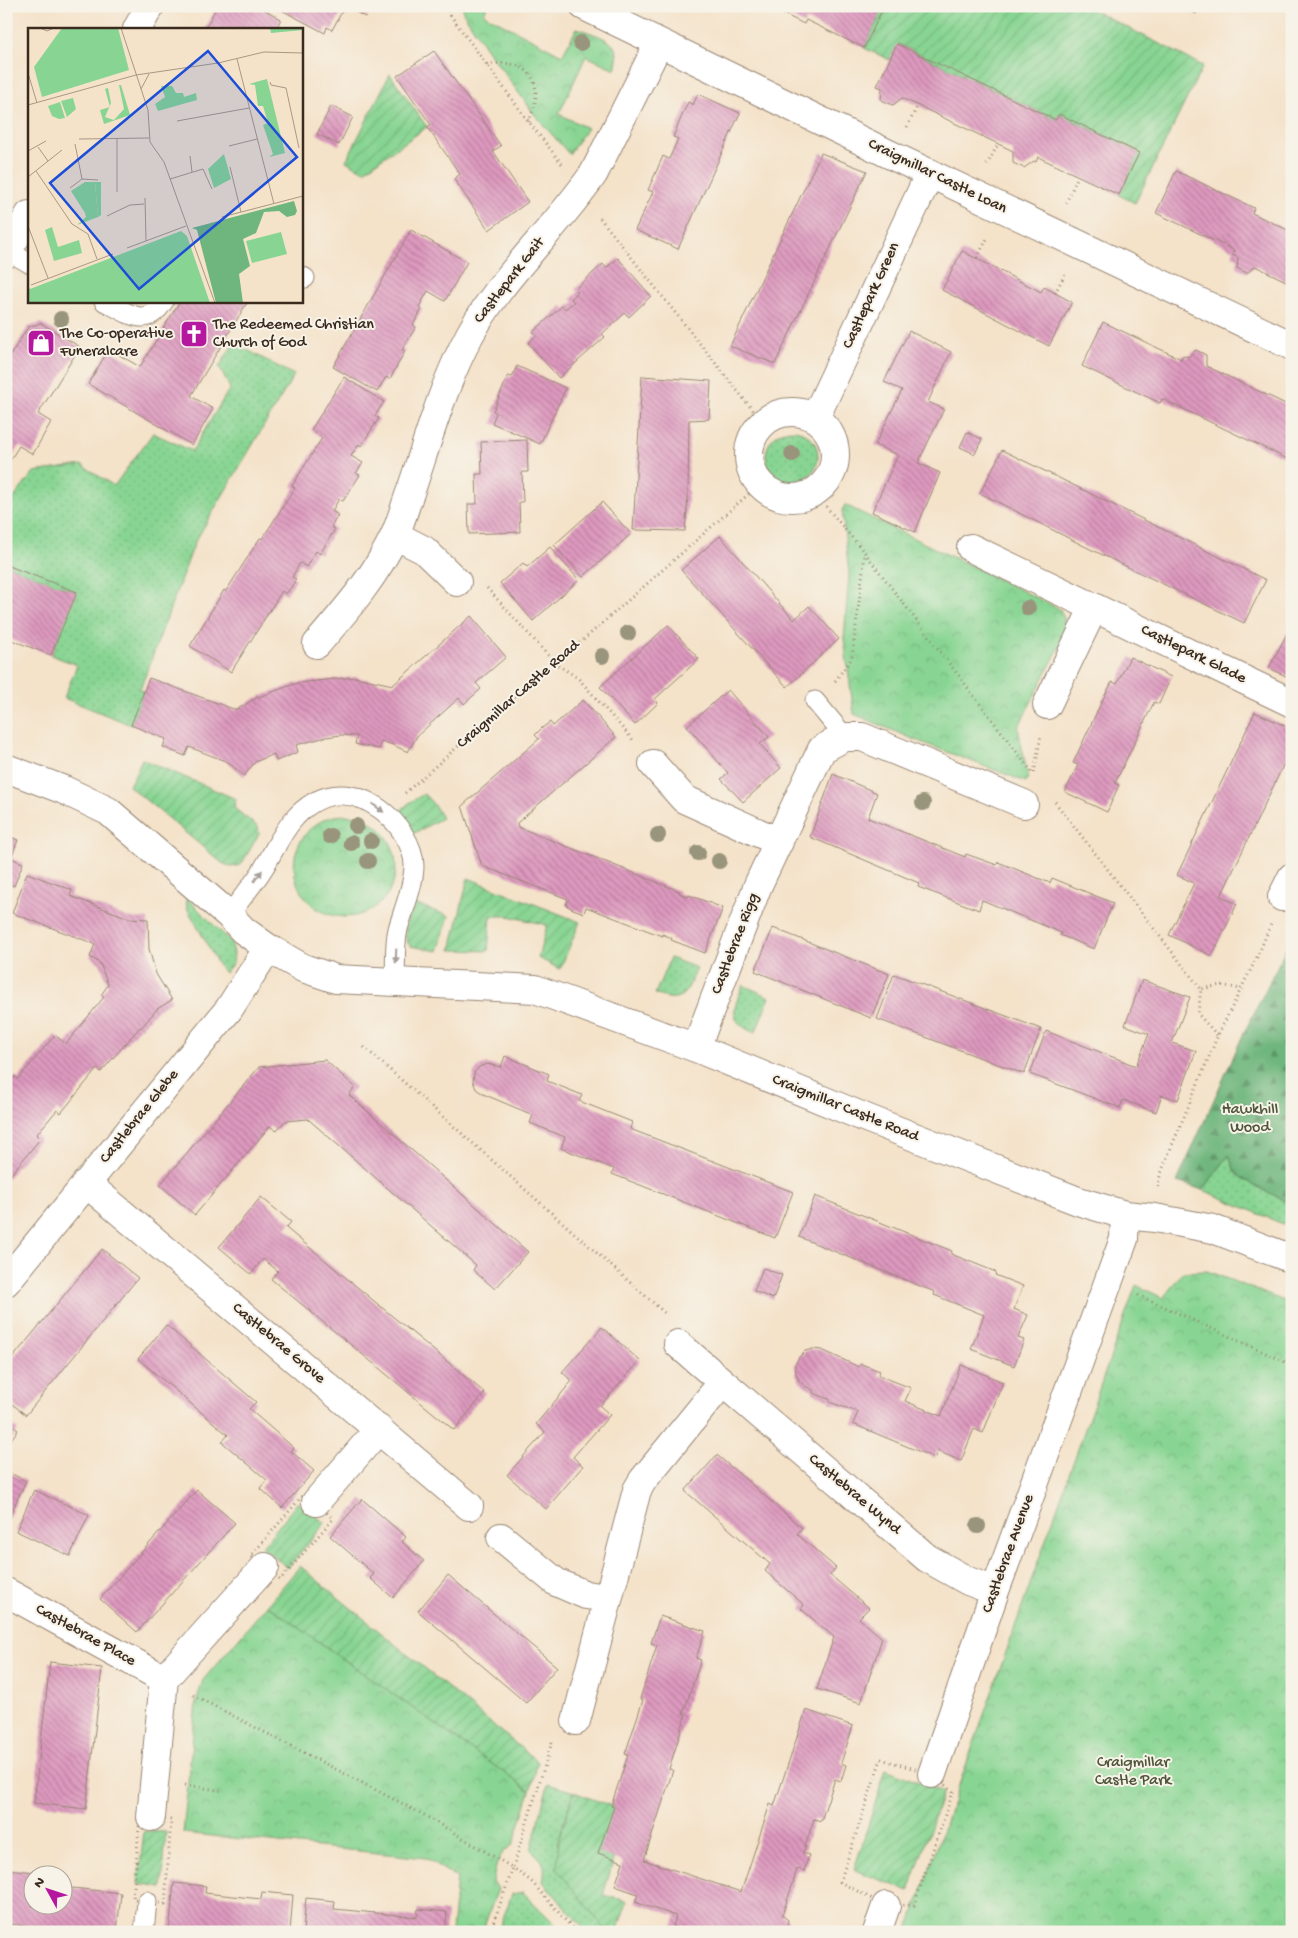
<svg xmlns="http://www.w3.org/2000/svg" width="1298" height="1938" font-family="'Gochi Hand',sans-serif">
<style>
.grass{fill:url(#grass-dots);stroke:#628058}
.forest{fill:url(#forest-firs);stroke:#54704e}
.park{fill:url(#park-crowns);stroke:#628058}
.garden{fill:url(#garden-furrows);stroke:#628058}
.building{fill:url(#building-back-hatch)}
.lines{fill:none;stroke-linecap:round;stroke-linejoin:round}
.lane-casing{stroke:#988674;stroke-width:21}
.street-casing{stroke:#988674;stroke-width:30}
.secondary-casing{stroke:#988674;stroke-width:30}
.primary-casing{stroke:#988674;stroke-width:30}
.path{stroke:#988674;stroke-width:3;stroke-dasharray:1 4;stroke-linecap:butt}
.lane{stroke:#fff;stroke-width:19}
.street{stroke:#fff;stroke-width:28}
.secondary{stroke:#fff;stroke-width:28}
.primary{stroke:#fff;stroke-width:28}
.tree{fill:#99947b}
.oneway{fill:#a79f9a}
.labels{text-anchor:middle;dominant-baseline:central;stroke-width:4;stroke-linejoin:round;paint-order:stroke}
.street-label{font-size:16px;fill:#3b2a1e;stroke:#f7f3e8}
.poi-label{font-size:16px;fill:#3b2a1e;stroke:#f7f3e8;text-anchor:start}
.park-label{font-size:16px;fill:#4e553b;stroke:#f7f3e8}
.inset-road{fill:none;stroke:#aa9885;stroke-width:1}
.view{fill:#1d4ed8;fill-opacity:0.15;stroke:#1d4ed8;stroke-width:2.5}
.inset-edge{fill:none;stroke:#3b2a1e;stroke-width:2.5}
</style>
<defs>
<pattern id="grass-dots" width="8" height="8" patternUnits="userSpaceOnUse" patternTransform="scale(1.25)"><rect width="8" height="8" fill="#88d593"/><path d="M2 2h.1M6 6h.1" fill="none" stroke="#76b77e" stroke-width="1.8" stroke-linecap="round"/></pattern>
<pattern id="forest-firs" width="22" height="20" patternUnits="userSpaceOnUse" patternTransform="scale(1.25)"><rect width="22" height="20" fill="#6eb67d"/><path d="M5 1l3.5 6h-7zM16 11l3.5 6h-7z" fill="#5c9466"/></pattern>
<pattern id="park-crowns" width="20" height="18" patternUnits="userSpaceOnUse" patternTransform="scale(1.25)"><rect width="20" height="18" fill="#88d593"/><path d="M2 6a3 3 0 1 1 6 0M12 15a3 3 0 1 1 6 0" fill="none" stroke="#76b77e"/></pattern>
<pattern id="garden-furrows" width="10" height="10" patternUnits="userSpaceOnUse" patternTransform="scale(1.25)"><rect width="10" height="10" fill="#88d593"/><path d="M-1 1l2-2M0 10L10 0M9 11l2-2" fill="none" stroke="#76b77e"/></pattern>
<pattern id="building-back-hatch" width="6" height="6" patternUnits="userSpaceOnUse" patternTransform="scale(1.25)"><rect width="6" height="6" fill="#de99bf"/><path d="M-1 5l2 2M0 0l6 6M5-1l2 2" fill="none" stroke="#b57d9b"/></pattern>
</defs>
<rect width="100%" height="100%" fill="#f7f3e8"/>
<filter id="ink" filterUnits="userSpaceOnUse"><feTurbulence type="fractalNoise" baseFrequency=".02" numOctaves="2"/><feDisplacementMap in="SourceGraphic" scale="10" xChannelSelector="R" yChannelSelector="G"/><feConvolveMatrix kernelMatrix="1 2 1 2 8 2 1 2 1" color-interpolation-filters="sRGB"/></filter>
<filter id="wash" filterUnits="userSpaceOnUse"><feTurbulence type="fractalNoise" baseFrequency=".0096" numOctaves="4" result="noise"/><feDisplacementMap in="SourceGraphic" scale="20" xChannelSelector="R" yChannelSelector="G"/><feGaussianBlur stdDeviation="1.12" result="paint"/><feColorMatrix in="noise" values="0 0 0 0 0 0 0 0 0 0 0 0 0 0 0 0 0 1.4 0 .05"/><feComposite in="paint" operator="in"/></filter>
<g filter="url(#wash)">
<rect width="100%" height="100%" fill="#f4e2c9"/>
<path class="grass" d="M234,343L294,375L195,542L140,690L144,692L131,725L64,698L77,665L51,655L76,592L6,565V508L34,472L82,465L114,486L153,433L192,451L230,388L219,367Z
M766 456a26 26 0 1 1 52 0a26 26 0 1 1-52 0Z
M186,897L231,942L234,953L233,963L225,973L219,966L187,908Z
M670,958L697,968C687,991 684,1006 655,994Z
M743,985L770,997L755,1033C726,1021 734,1008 743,985Z
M1229,1155L1234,1169L1240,1177L1292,1205V1228L1203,1190Z
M548,1784L574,1792L559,1838L604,1928L613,1932H587L543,1882C546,1865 544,1861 531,1850Z
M523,1892L563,1932H498L512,1894Z"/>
<path class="forest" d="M1292,937V1205L1240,1177L1234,1169L1229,1155L1203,1190L1177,1182L1242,1037Z"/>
<path class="park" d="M463,6H487L484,14L562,55L577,28C599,37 625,39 615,69L586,56L559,114L587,128L569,154L535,115L485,47L463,12Z
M845,505L1060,609L1064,618L1065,636L1018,728L1028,777L1026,782L913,739L854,714L844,639L849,574L842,510Z
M294 866a51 51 0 1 1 102 0a51 51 0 1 1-102 0Z
M1207,1271L1292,1304V1932H907L1136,1285L1163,1298L1183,1272Z
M267,1605L530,1791L513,1845C498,1854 496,1864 493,1881L498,1889L482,1932H452L457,1878L426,1858L183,1833L196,1702L203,1680Z"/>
<path class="garden" d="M884,6H1085L1203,66L1135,203L1119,195L1139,152L1059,114L1056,120L898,44L890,60L864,48Z
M390,74L427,127L364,171L346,161Z
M142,759L236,799L234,808L258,827L259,834L241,865L231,867L222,863L129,786Z
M424,794L435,806L442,818L411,835L397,814L409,803Z
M468,878L580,922L560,969L538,958L547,925L508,916H491L488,951L451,950Z
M415,904L449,916L438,951L410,946C400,933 408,916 415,904Z
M298,1502L325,1523L288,1568L262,1547Z
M300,1566L538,1762L530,1791L267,1605Z
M886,1769L943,1792L909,1891L854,1870Z
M574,1792L614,1807V1859L603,1895L627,1901L617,1932L604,1928L557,1869L559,1838Z
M144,1831L166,1832L162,1888L138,1884Z"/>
<g id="blocks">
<path class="building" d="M217,6H258L281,19L276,29H205Z
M274,6H345L332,30L327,27L325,33Z
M345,6H371L365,17Z
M767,6H884L864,48L806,20L804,24Z
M1181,6H1200L1196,14Z
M897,44L1056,120L1059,114L1139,153L1119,195L1038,157L1036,162L1034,161L1024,168L1013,163V151L902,98L893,105L881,100L882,88L877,86Z
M434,51L501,146L493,151L528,202L489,230L454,179L460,174L427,127L431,125L397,76Z
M698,94L740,113L678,249L635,230L653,192L648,190L663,156L669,159L678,139L673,137L684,111L688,102L693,105Z
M331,106L353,117L339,145L317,134Z
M821,153L867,171L775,364L730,346Z
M1176,171L1254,208L1252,213L1292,232V284L1255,266L1247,273L1237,268L1238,258L1232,255L1234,250L1156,213Z
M411,230L467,262L445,301L428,291L419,307L422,309L413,325L416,327L402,350L405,351L390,379L386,377L377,392L333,367Z
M962,251L1041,292L1044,287L1072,302L1049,346L942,290Z
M618,258L651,296L629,317L625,313L602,334L605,337L559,378L528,343L536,336L533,332L562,306L565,309L574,302L571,299L578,292L575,289L603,264L606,268Z
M180,301H248L191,396L213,409L192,445L88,384L109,349L140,367Z
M1103,322L1181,359L1183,355L1188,357L1196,350L1206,355V366L1292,407V461L1162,399L1160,403L1082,366Z
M41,323L80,347L38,414L51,422L33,454L19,446L6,467V362L28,327Z
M909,331L951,352L928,402L944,409L918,463L940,473L915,532L872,512L898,455L875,445L902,390L884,382Z
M517,366L566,388L540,444L492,423L496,413L493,411L508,376L512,377Z
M642,376L711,381L709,419L689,420L688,498L685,531L633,530Z
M344,377L384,402L375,416L379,418L361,446L359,444L351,456L363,463L356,473L360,475L343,501L339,499L332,511L338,515L331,527L335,529L320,554L316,551L306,567L300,563L292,577L296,579L292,586L286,594L282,591L231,672L190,646L224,590L226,591L260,538L262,539L295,488L292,486L322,438L311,430Z
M967,432L982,439L975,454L960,447Z
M527,440L528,472H522L523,502H519L520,532L469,534L468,504H477L476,474H482L481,442Z
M1002,450L1266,580L1244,623L1084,546L980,493Z
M602,502L631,534L583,577L554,545Z
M720,536L794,620L809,606L839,639L787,687L681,570Z
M550,547L579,580L533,621L500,583L523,563L527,567Z
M6,565L77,592L51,655L6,638Z
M471,616L506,657L476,683L481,689L464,704L459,698L417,736L408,752L393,745L381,741L379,749L355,744L357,736L341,735L326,737L296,745L298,752L276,761L274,754L255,762L244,776L228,762L189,747L185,756L163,747L166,739L131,725L149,678L236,710L256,698L297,683L355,677L393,685Z
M1292,624V679L1269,668Z
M668,625L699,659L655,699L658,703L635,725L600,687Z
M1130,657L1171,677L1159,704L1154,702L1115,783L1119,785L1107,812L1065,792L1078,765L1073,763L1102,701L1112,682L1117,684Z
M728,690L769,737L760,744L781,768L743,802L721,779L728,773L687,726Z
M583,700L616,737L517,823L518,827L679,891V893L688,897L689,895L723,908L705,953L671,940L672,938L662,934V936L586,907L584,913L573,909L566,905L568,899L482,866L462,806L539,739L535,735L542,728L550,722L553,726Z
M1255,712L1292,729V747L1221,896L1237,904L1212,956L1169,935L1194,883L1177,875Z
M833,774L877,793L868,818L965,857L966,854L997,865L998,862L1050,883L1052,878L1113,903L1094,949L1060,935L1062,933L982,900L979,910L918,887L919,883L810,837Z
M6,835L18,840L11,858L23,863L14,886L6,883Z
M27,873L72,890L70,896L129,918L148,919L149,949L156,974L172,1000L157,1009L141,1028L140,1027L101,1072L97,1069L61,1113L57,1110L36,1135L40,1139L8,1178L6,1176V1087L15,1076L18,1079L55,1035L66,1044L104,997L101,995L108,985L100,963L90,957L95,944L12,913Z
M773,928L889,974L871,1018L755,971Z
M894,974L1041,1029L1024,1074L877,1019Z
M1142,980L1190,997L1172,1043L1196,1051L1178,1100L1162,1095L1156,1112L1123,1100L1120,1108L1030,1074L1046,1031L1136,1066L1149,1034L1125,1025Z
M505,1056L549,1074L547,1081L582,1095L579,1101L632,1122L630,1129L793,1192L775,1238L612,1174L614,1169L561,1148L565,1137L530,1123L533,1115L483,1094L476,1089L473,1081L474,1073L479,1067L487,1064L501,1067Z
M325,1060L355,1087L349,1095L528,1252L495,1289L473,1270L476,1265L308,1119L285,1121L276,1131L270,1126L195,1215L160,1185L259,1067Z
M815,1196L952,1251L951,1254L996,1272L995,1275L1023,1286L1014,1309L1028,1315L1018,1338L1024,1340L1014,1366L971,1349L984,1315L934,1295L935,1292L799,1237Z
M261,1197L291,1222L286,1228L485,1393L454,1430L271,1279L278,1271L263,1259L251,1274L219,1247Z
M102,1249L138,1278L26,1415L6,1399V1366Z
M763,1268L782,1275L773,1299L754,1291Z
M166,1325L256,1402L249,1409L294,1448L291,1451L314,1471L282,1508L260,1488L267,1480L222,1442L228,1435L138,1359Z
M602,1327L640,1361L600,1406L610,1415L573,1457L583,1466L546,1509L507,1475L545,1432L536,1424L572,1381L562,1372Z
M813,1349L822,1350L859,1367L861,1364L880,1371L878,1375L911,1388L905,1401L941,1416L961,1365L1003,1382L983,1433L974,1429L961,1461L937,1451L935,1458L853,1424L858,1412L829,1402L831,1400L813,1393V1390L805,1386L799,1380L796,1373L795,1365L799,1357L805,1351Z
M6,1421L18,1430L6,1446Z
M717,1455L802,1528L797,1534L836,1568L830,1575L869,1608L859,1618L882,1638L861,1703L817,1689L834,1637L801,1609L804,1605L765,1571L770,1564L685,1491Z
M6,1471L26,1481L6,1523Z
M34,1490L89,1515L70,1556L16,1531Z
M197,1490L235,1523L137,1632L100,1599Z
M362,1499L406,1537L402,1542L424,1561L393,1598L370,1578L374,1574L330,1536Z
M448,1575L557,1667L526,1703L418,1611Z
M660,1616L705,1631L696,1658L701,1660L683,1714H686L669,1769L673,1770L644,1860L741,1892L770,1804L774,1806L806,1710L853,1726L841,1763L846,1765L841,1781L835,1779L821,1821L814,1819L803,1853L809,1855L804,1871L797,1869L792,1886L782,1915L788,1920L786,1932H686L673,1927L676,1916L635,1902L638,1894L615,1886L623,1862L598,1853L614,1807L611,1806L628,1755L625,1754L643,1700L640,1699L657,1645L651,1643Z
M50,1662L102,1668L86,1809L34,1803Z
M6,1869L36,1872V1876H32V1906H62V1887L121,1893L117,1932H57L58,1929L6,1924Z
M174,1883L206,1886L205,1893L261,1899L262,1892L293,1895L290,1932H169Z
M306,1898L335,1901L334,1909L417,1917L418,1909L447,1912L445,1932H303Z"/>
</g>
</g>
<g filter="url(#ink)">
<use href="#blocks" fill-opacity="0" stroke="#988674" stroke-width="1"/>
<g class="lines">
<defs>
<path id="lane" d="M8,251L29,263
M301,276L305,278
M104,301C128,313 146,330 164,301
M815,701L845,737
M229,915C240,900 253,885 263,869C273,853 281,834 293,820C318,791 349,787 380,809C397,821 414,845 414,866C414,885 403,911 398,929C394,945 396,965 395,982
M144,1932L147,1901"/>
<path id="street" d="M584,6L893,156L1292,346
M749 455a43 43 0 1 1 86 0a43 43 0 1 1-86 0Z
M815,418L930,173
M395,535L424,550L457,582
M971,548L1292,703
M317,644C346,610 375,577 394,537C401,522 405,506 411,490C427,443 441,393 463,348C494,282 553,233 594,173L659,43
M1047,705L1094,607
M653,764L684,799L779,842
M1282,897L1292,877
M696,1048L758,885L822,749L845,737H862L1024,804
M86,1183L469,1506
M6,1282L229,1009L268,948
M678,1344L927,1558L968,1581L995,1591
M316,1502L379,1429
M501,1537L556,1582L586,1595L608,1598
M6,1592L164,1679
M576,1721L637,1490L643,1480L722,1383
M932,1774L995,1591L1124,1239L1125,1215
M151,1817L164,1679L265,1567
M877,1932L886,1906"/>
<path id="secondary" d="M6,768L64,790L108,811L229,915L243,930L268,948L303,968L336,979L535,989L696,1048L866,1118L1078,1201L1125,1215L1155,1218L1213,1229L1292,1259"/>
<path id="primary" d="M137,29L150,6
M6,254L29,215"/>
</defs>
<use href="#lane" class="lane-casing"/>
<use href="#street" class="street-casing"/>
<use href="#secondary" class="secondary-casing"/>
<use href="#primary" class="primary-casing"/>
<path class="path" d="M446,6L448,12L529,122L562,164
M487,65C510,60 536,65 536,95C536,104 531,114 529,122
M907,127L918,105
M987,165L998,144
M1066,203L1078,176
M600,218L763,423
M977,258L988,237
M1055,293L1065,274
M813,491L865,553L1032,772
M487,588L556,664L578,678L633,740
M835,681L852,658L865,554
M1034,773L1041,735
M405,793L537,677L556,664L760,484
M1055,802L1201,989
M1217,1035L1198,1014L1201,989L1221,985L1241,989
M364,1047L667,1315
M1158,1187L1159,1179L1166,1160L1218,1035L1259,953L1271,924
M1138,1295L1292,1365
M303,1495L316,1502L333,1519L280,1580L251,1556Z
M193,1695L424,1815L513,1868L490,1932
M552,1742L513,1868L531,1881L576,1932
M881,1759L932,1774L953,1792L914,1905L886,1906L840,1882Z
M185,1785L224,1791
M140,1816L171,1820L165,1904L133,1899Z"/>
<use href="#lane" class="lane"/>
<use href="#street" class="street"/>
<use href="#secondary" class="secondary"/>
<use href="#primary" class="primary"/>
</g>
<g class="tree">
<circle cx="581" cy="43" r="8"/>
<circle cx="61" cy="319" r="8"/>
<circle cx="792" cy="454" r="8"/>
<circle cx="1028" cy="608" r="8"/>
<circle cx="628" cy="633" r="8"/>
<circle cx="602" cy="656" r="8"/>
<circle cx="923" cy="803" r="8"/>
<circle cx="356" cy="826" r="8"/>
<circle cx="658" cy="835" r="8"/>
<circle cx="330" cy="836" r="8"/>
<circle cx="371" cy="841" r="8"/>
<circle cx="351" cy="843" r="8"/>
<circle cx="698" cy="853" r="8"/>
<circle cx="368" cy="861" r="8"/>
<circle cx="719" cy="861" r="8"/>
<circle cx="978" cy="1526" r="8"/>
</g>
<defs><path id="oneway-solid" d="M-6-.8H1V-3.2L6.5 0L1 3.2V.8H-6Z" transform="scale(1.25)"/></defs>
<g class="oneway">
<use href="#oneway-solid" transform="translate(378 808) rotate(36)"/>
<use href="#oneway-solid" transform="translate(258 876) rotate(-54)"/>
<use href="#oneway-solid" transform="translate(396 956) rotate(92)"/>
</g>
</g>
<defs>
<symbol id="church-square" viewBox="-11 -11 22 22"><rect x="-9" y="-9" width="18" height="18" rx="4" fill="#b5179e" stroke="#f7f3e8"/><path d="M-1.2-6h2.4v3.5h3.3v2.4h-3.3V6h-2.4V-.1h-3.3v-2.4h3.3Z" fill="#fff"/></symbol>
<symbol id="shop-square" viewBox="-11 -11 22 22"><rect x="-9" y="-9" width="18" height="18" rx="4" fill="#b5179e" stroke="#f7f3e8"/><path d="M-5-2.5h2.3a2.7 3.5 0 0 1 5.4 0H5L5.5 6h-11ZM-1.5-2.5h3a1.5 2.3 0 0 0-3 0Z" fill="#fff"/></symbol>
</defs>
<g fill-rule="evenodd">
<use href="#church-square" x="178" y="318" width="32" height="32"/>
<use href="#shop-square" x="25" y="327" width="32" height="32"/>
</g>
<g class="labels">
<g class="street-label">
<text transform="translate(937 177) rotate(26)">Craigmillar Castle Loan</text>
<text transform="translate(510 281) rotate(-52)">Castlepark Gait</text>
<text transform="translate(872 296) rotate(-65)">Castlepark Green</text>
<text transform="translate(1193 655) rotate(26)">Castlepark Glade</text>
<text transform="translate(519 695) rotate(-41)">Craigmillar Castle Road</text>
<text transform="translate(736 944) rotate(-69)">Castlebrae Rigg</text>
<text transform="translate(845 1109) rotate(22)">Craigmillar Castle Road</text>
<text transform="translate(140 1117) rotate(-51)">Castlebrae Glebe</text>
<text transform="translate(278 1344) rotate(40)">Castlebrae Grove</text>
<text transform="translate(854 1495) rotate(40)">Castlebrae Wynd</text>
<text transform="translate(1009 1554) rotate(-70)">Castlebrae Avenue</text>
<text transform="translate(85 1636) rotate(29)">Castlebrae Place</text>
</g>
<g class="poi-label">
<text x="213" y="325">The Redeemed Christian<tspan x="213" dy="18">Church of God</tspan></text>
<text x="60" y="334">The Co-operative<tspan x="60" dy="18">Funeralcare</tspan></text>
</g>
<g class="park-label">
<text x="1250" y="1110">Hawkhill<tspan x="1250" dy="18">Wood</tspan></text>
<text x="1133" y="1763">Craigmillar<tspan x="1133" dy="18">Castle Park</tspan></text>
</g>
</g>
<g transform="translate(28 28)">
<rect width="275" height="275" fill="#f4e2c9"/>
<path d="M133,58H144L148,65H155L156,69L168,65L169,72L130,83L127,76L137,69Z" fill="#88d593"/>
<path d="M266,173L269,183L267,187L259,189L251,183L236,184L228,205L215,211L222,238L211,246L215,275H188L169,202L164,200Z" fill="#6eb67d"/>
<path d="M34,0H90L101,42L14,69L6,39ZM196,126L203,151L186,160L180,141ZM57,154H67L70,189L49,197L58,189L57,185L43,163ZM153,203L159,208L182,275H0V259L2,261Z" fill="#88d593"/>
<path d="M242,0H275V2L243,5ZM239,51L257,125L241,129L245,126L235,97L240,95L235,78H230L227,57L221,56ZM91,57H93L102,87L76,96L72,82L82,79L77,61L80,60L83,75L77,89L86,92L96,81ZM45,70L48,81L39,89L33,73ZM32,74L37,90L31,91L24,88L20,78ZM67,154H73V187L70,189ZM24,199L30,219L51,212L54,225L26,233L17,202Z" fill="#88d593"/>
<path d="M253,204L259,226L224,235L218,213Z" fill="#88d593"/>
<path class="inset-road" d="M12,0L19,3L26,0M93,0L120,82L122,114L136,134L187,275M209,31L246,176M0,45L9,75M242,54L243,57L258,60L271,120M113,61L121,46M0,77L108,47L190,35L236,24L275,25M149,93L221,80M51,111L121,110M47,116L54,151M201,118L229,111M10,119L20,133M0,123L18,113M162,128L164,144M202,139L213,184M8,143L44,196L60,206L69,231M0,149L34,122M142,151L175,141L184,161M42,160L54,151L70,152M89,164V111M117,170L118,213M79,188L102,177L116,176M194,189L275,168M0,198L20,250M99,220L158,198M3,257L85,226"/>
<path class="view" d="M180,23L269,129L111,261L22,155Z"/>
<rect width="275" height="275" class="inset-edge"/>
</g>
<rect width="1298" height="1938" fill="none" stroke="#f7f3e8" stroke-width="25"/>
<g transform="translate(48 1890) rotate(310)"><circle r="24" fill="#f7f3e8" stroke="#aca397"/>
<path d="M0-4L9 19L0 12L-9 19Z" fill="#b5179e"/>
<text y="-8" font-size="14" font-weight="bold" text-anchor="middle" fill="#3b2a1e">N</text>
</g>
</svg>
